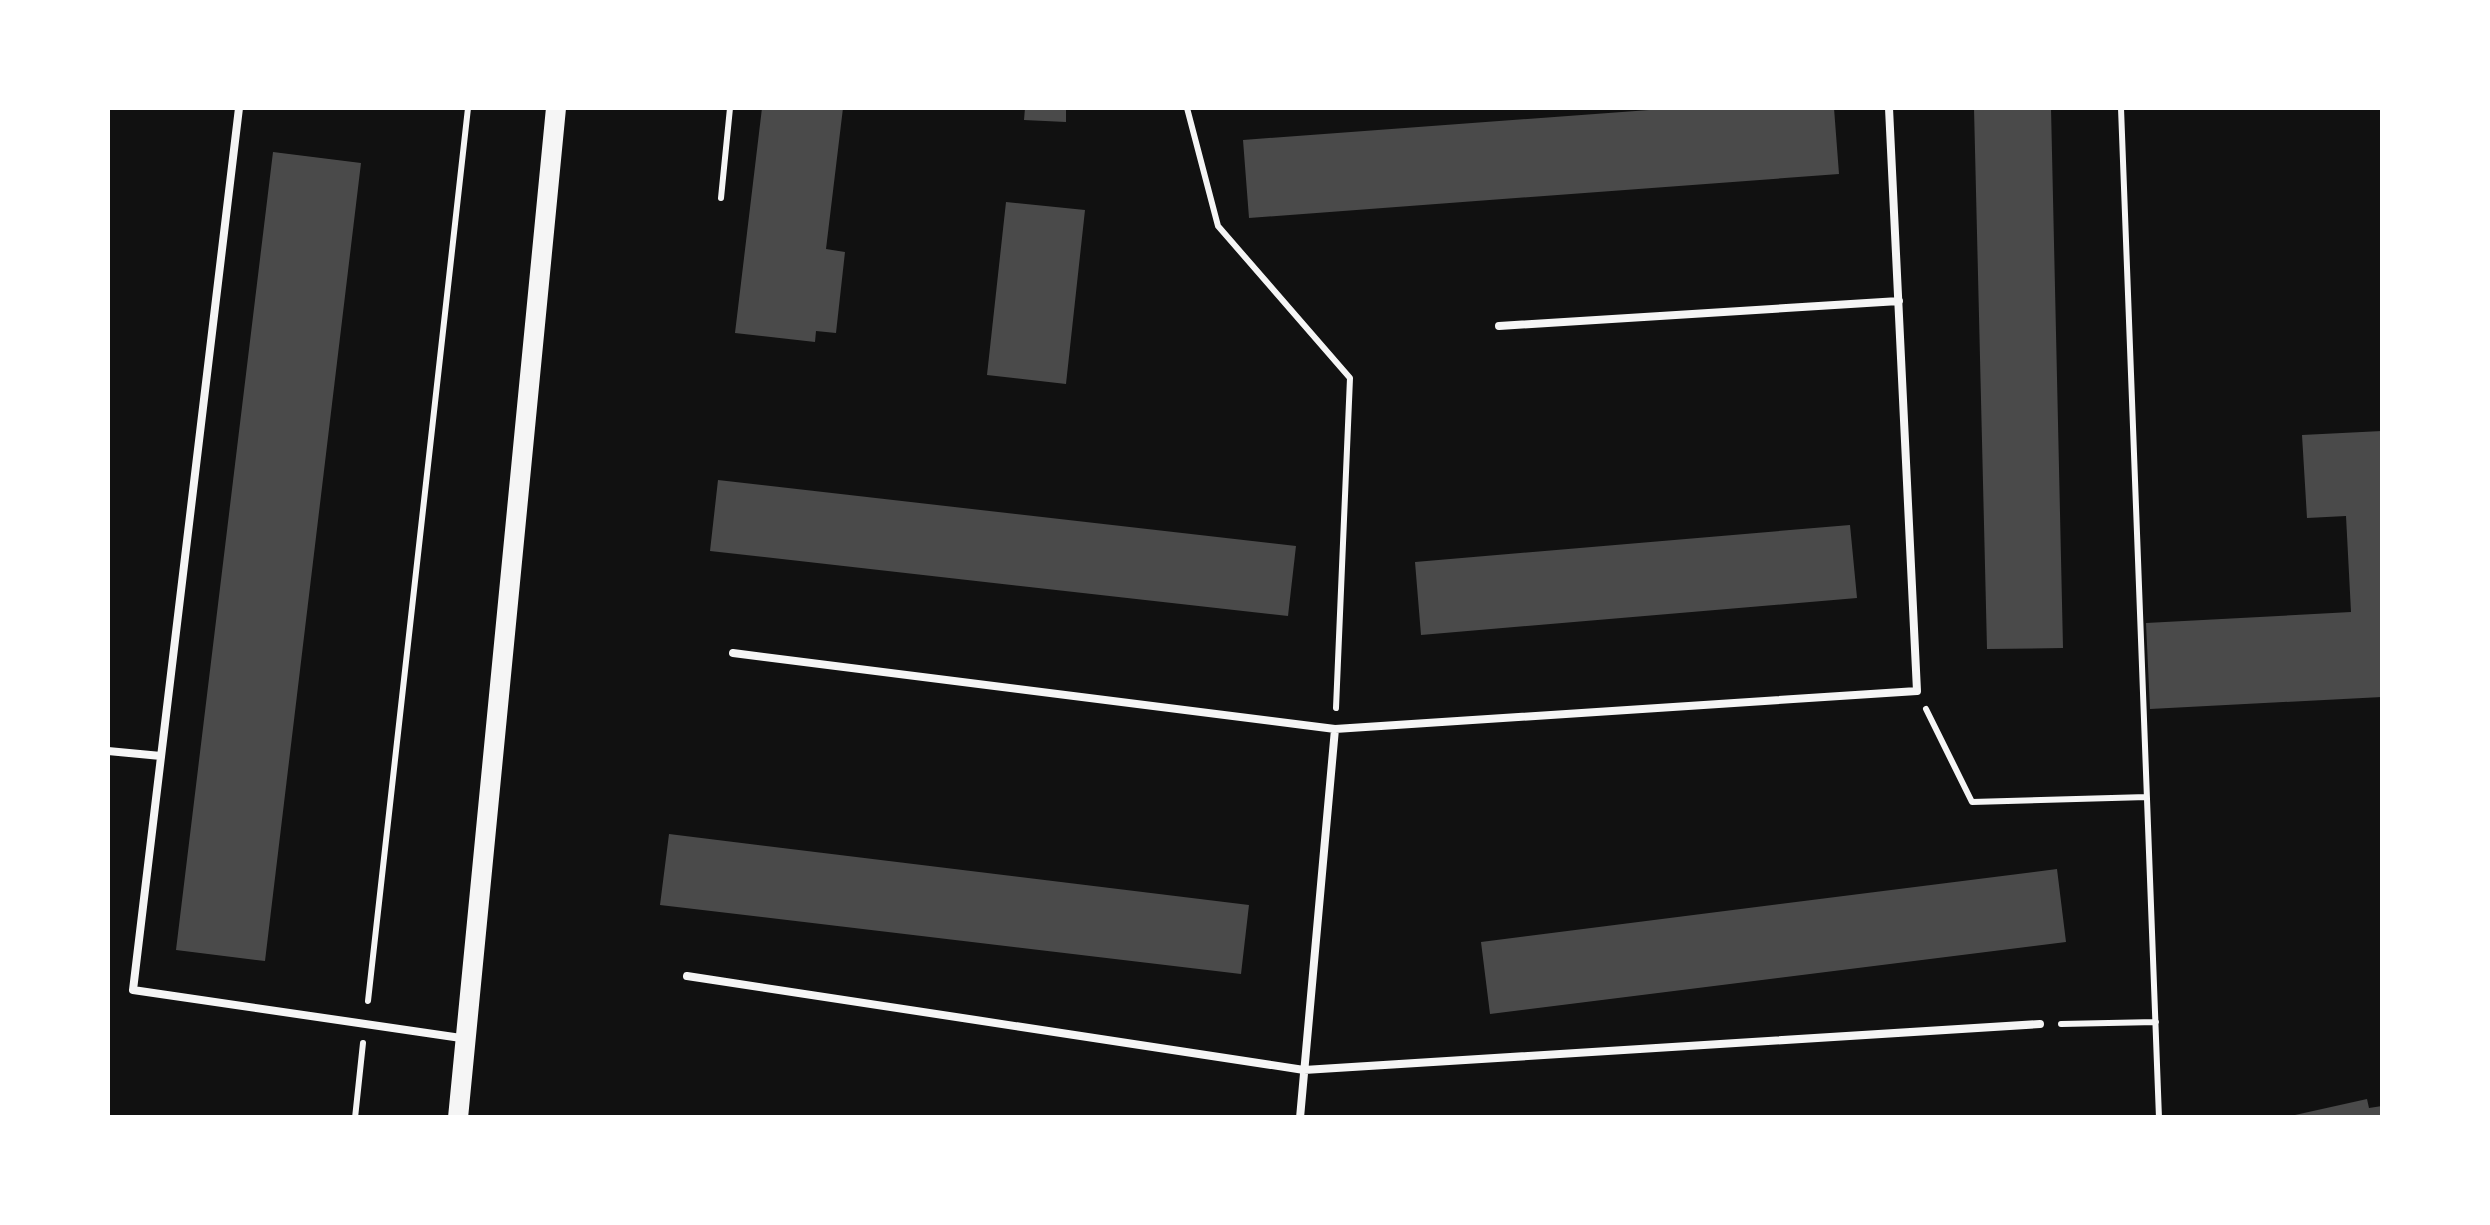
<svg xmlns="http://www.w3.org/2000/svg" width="2490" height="1225" font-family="Bitter,serif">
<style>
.building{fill:#4a4a4a}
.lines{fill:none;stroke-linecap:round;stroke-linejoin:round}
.path{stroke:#f5f5f5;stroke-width:6}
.service{stroke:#f5f5f5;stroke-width:8}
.secondary{stroke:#f5f5f5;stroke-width:20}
</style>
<rect width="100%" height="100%" fill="#111"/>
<path class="building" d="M762,108H843L826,249L845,252L836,333L816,331L815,342L735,333Z
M1025,108H1066V122L1024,120Z
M1676,108H1834L1839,174L1249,218L1243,140Z
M1974,108H2051L2063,648L1987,649Z
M273,152L361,163L265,961L176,950Z
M1006,202L1085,210L1066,384L987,375Z
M2382,431V697L2150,709L2146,623L2351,612L2346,516L2307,518L2302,435Z
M718,480L1296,546L1288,616L710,551Z
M1850,525L1857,598L1421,635L1415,562Z
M669,834L1249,905L1241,974L660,905Z
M2057,869L2066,942L1490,1014L1481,942Z
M2367,1099L2369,1108L2382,1106V1118H2282Z"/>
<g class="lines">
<path class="path" d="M1187,108L1218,226L1350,378L1336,708
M2121,108L2159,1118
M721,198L730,108
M1926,709L1972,802L2147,797
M368,1001L468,108
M2061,1024L2156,1022
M355,1118L363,1043"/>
<path class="service" d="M239,108L133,990L461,1038
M1499,326L1899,301
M733,653L1335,729L1917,691L1889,108
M108,751L161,756
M687,976L1304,1070L2040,1024
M1300,1118L1335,729"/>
<path class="secondary" d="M458,1118L556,108"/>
</g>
<rect width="2490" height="1225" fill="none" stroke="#ffffff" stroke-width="220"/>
</svg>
